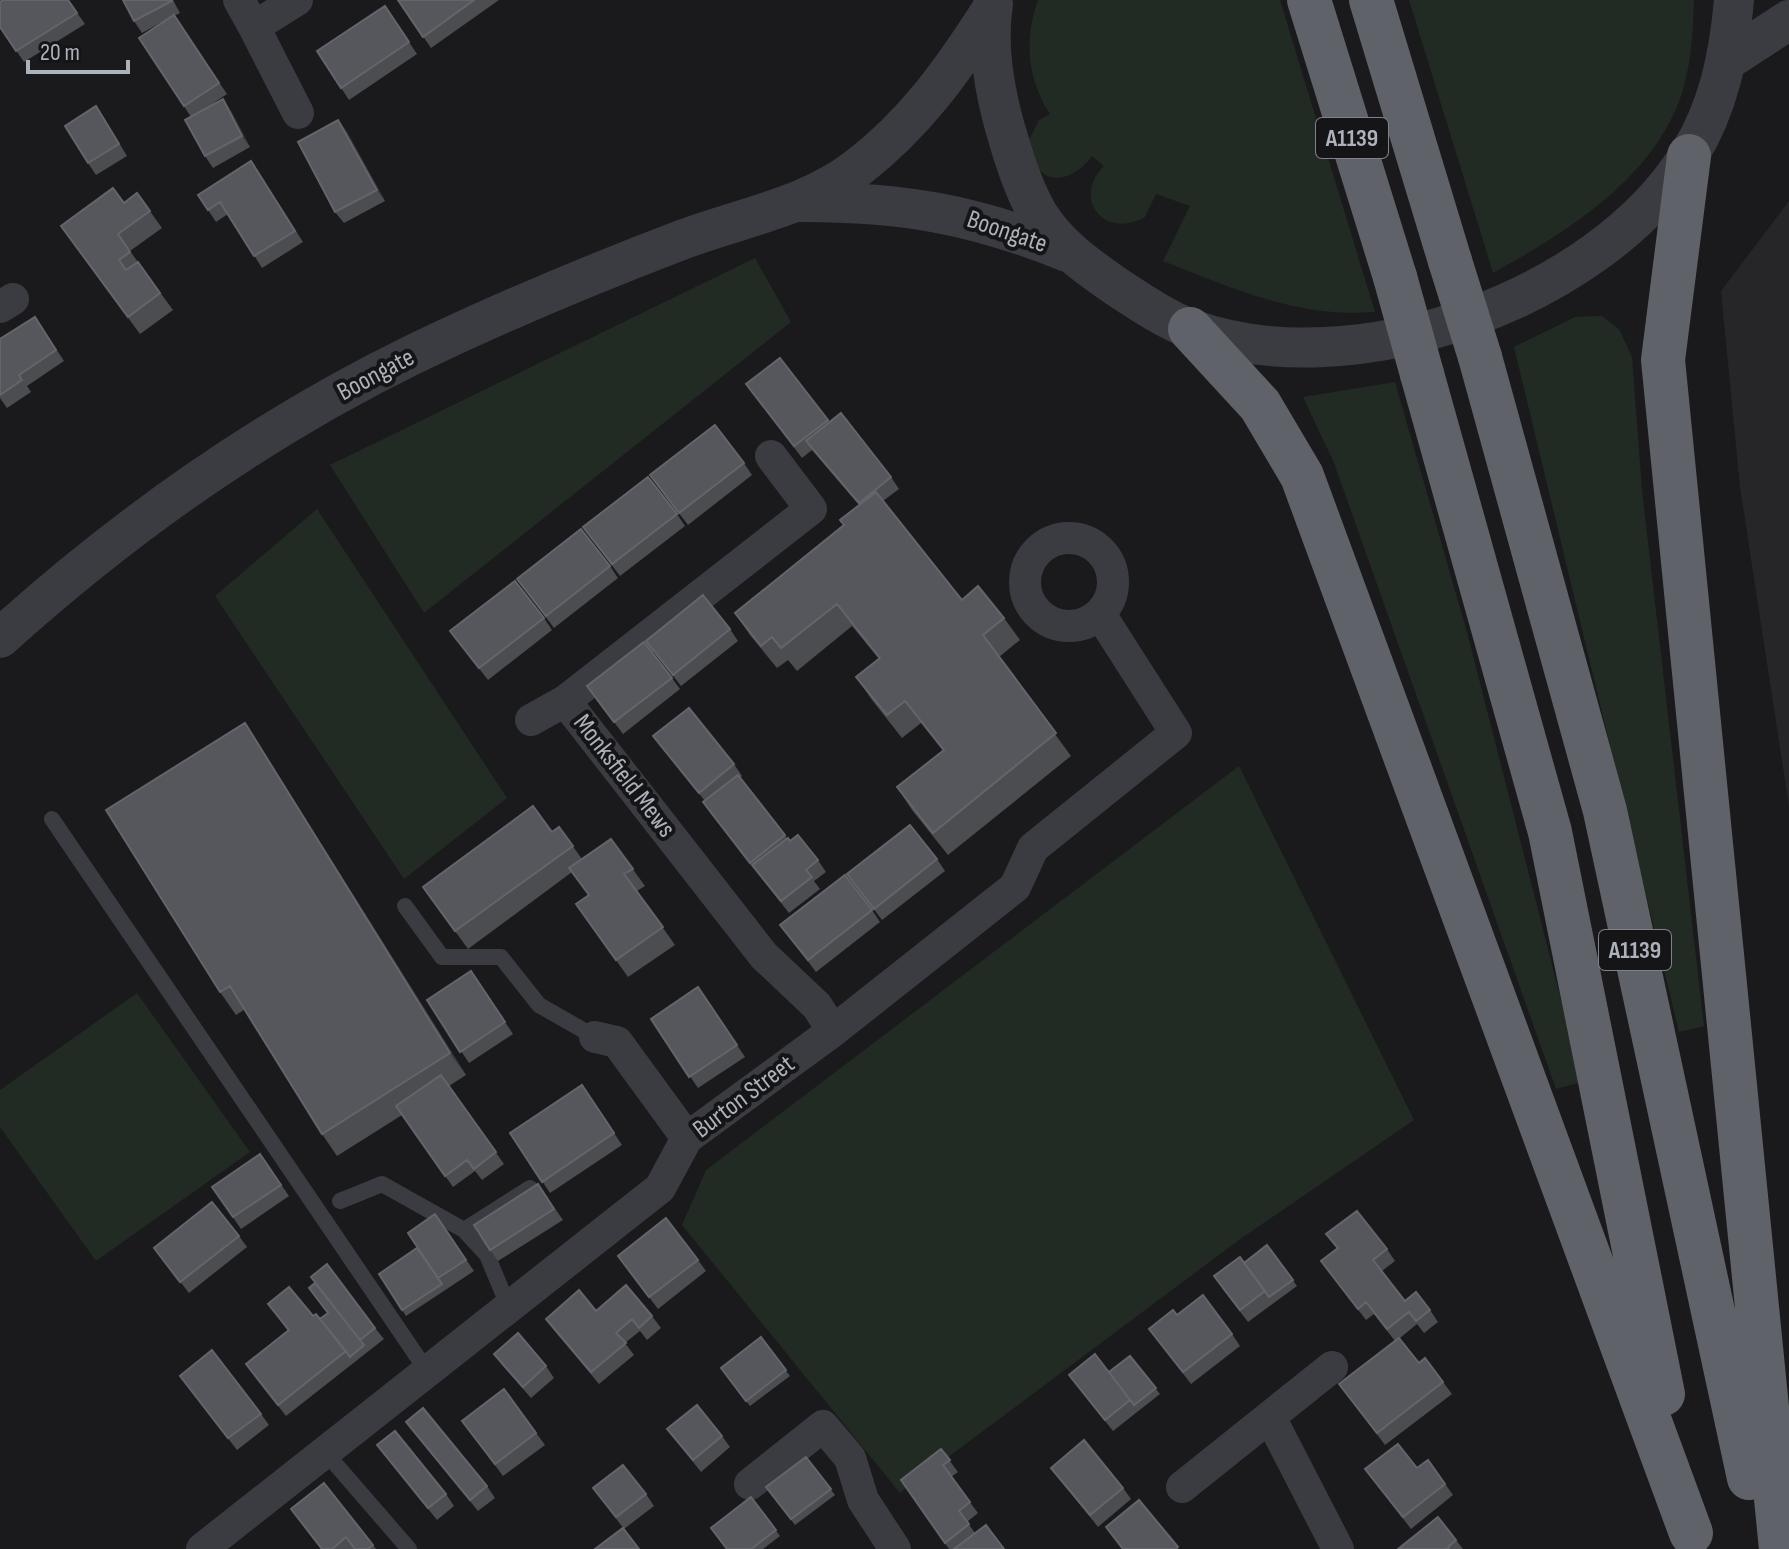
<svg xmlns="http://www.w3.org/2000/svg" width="1789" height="1549" font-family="'Sofia Sans Condensed',sans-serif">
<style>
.built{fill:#262629}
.green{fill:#212a23}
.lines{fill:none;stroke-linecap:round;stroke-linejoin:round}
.service{stroke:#3b3c41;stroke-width:16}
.minor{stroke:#3b3c41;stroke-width:32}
.tertiary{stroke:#3b3c41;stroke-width:40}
.trunk{stroke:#5f6269;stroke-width:44}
.trunk-bridge{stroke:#5f6269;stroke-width:44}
.wall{fill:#4b4d51}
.shaded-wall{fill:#333437}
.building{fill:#56575c;stroke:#63656b;stroke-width:2}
.labels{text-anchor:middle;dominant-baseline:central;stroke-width:8;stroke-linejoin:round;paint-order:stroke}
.shield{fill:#151517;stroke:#7f828a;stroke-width:2}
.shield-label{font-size:24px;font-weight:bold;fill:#acb1bb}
.street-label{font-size:26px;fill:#acb1bb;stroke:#151517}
</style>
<rect width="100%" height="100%" fill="#1a1a1c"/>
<path class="built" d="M1789,201V806L1740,487L1721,291Z"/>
<path class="green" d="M1038,0H1280L1375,312C1298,318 1234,289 1163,261L1190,206L1156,194L1145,217C1105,240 1071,199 1104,166L1092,156C1081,173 1053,189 1037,167C1032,161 1030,149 1028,142L1039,120L1050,114C1027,79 1024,39 1038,0Z
M1409,0H1694C1693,34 1691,70 1679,102C1647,183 1565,233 1493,273Z
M755,258L791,322L424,613L330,465Z
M1602,316L1619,329L1632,357L1642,490L1704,1026L1679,1032L1514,347L1575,317Z
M1395,382L1467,632L1582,1082L1556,1089L1334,463L1303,397Z
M317,509L507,798L404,879L215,596Z
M1239,766L1414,1120L1239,1240L900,1493L682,1225L706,1170Z
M137,993L250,1152L96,1261L0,1127V1090Z"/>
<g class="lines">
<path class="service" d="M52,819L427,1371
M405,906L442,957H501L539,1005L595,1037
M340,1201L382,1184L464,1230L487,1255L509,1308
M464,1230L530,1188
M325,1452L409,1549"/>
<path class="minor" d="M239,0L254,27L297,0
M254,27L298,113
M0,307L13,299
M771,456L811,509L565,701L764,956L817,1006L833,1031
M1025 582a44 44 0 1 1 88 0a44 44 0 1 1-88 0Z
M531,720L565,701
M595,1037L617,1042L687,1138
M1270,1417L1338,1549
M750,1484L823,1426L850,1458L863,1500L895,1549
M1182,1487L1332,1367
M202,1549L660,1188L687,1138L833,1031L1015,887L1033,848L1176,733L1100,614"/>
<path class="tertiary" d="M993,4C986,48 996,99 1009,141C1016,165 1025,192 1038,214C1058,246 1087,266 1117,287C1140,302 1165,319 1191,329C1352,388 1600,300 1689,155C1719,107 1729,55 1734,0
M1726,61L1789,20
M802,202C902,202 973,214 1067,252
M0,638C123,527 263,428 412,355C501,312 592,274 684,239C743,217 806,207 856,169C915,124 953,70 992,9"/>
<path class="trunk" d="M1309,0L1395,277
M1371,0L1450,261
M1689,156L1663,360L1781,1549
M1190,329L1260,405L1302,476L1691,1533
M1480,357L1605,811L1749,1478
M1422,374L1550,832L1663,1394"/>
<path class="trunk-bridge" d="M1450,261L1480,357
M1395,277L1422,374"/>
</g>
<path class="wall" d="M68,0L85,24L24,62L0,27Z
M123,0H173L180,13L174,16L227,94L206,108L231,111L250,147L213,168L205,156L191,117L139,38L164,21L142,33L134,21Z
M398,0H499L431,48Z
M385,6L417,54L349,100L317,51Z
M104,118L127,156L96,175L88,163Z
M338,120L347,132L385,201L344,223L335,212Z
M259,173L303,242L262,268L228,214L216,222L198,195Z
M137,193L162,228L130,251L173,310L140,334L73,243Z
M35,317L64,361L27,386L31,392L7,408L0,398V339Z
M780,358L830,422L891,477L899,489L883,501L962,600L1004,618L1020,640L999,657L1071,756L948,855L912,810L897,787L943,751L921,723L902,738L872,700L856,677L879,659L852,626L797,671L788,660L777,668L750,635L735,613L844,525L859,505L812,450L802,458L746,384Z
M744,463L752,475L688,525L650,475Z
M677,514L685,526L620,576L583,527Z
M610,566L618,578L554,628L517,579Z
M544,618L552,630L488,680L450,631Z
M730,629L738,641L681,686L646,641Z
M672,678L680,689L623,734L587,686Z
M653,736L734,764L742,776L740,778L787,838L818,860L826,872L814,881L820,889L789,913L711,814L703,802L705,801Z
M260,746L466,1075L449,1086L504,1164L482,1180L475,1171L453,1187L402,1115L337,1156L322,1134L244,1010L236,1015L220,992Z
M559,827L582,859L611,839L645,886L637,891L675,945L628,977L576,904L589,895L572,872L468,949L423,887L552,832Z
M937,859L945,871L882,920L847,874Z
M872,910L880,922L816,972L789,936Z
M471,971L513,1034L469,1063L427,1000Z
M698,987L745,1057L698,1088L651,1019Z
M582,1085L622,1145L550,1193L510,1133Z
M260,1154L289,1196L241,1229L212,1187Z
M538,1184L563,1220L498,1261L490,1250Z
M435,1214L474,1271L406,1316L379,1274L417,1248Z
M1326,1234L1387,1249L1395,1261L1382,1271L1405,1301L1430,1310L1438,1322L1424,1333L1417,1324L1400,1338L1419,1363L1443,1382L1452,1394L1385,1445L1339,1384L1395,1341L1374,1314L1366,1320L1321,1261L1337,1249Z
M239,1236L247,1247L189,1293L154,1248Z
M1267,1245L1297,1286L1248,1322L1222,1288L1244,1263Z
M618,1256L698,1260L706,1271L658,1309Z
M268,1304L320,1319L328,1313L375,1328L384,1339L286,1416L246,1364L288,1331Z
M596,1311L652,1316L661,1328L647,1340L640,1331L625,1343L634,1355L599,1384L554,1330L546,1319Z
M1177,1315L1232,1334L1240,1346L1191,1384L1149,1329Z
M761,1337L790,1376L750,1406L721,1368Z
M494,1354L546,1366L554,1378L531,1398L502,1365Z
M1130,1356L1160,1394L1113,1431L1069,1375L1109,1372Z
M180,1376L261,1414L269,1425L237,1450Z
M504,1389L545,1445L503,1476L462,1421Z
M406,1422L487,1486L495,1498L478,1511Z
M667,1429L722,1436L730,1447L701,1472Z
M377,1445L446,1494L454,1506L437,1520Z
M941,1449L958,1472L951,1477L978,1513L967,1522L975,1533L1004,1549H949L901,1480Z
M806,1457L835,1495L795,1525L766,1487Z
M1428,1460L1453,1495L1411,1529L1365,1469L1417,1468Z
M1051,1468L1123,1488L1131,1499L1098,1527Z
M324,1483L376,1549H321L291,1509Z
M593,1488L646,1494L654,1506L624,1529Z
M751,1497L780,1536L763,1549H727Z
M1456,1540L1463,1549H1398Z"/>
<path class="shaded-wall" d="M223,99L231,111L250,147L242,136Z
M338,120L347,132L385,201L377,190Z
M245,723L260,746L466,1075L450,1053Z"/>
<path class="building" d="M3,0H68L77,13L16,51L0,27V2Z
M123,0H171L172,1L134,21Z
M398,0H474L423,37Z
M385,6L409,42L341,88L317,51Z
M174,15L219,83L184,106L139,38Z
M223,99L242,136L205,156L185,120Z
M96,106L119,144L88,163L65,126Z
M338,120L377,190L335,212L298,142Z
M251,161L295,231L254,256L220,202L208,210L198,195Z
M113,188L124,203L137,193L150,211L118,234L130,252L119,260L126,270L138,262L160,293L128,317L61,226Z
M35,317L56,350L19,375L22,380L0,395V339Z
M780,358L828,420L794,446L746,384Z
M841,413L891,477L859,503L806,441Z
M715,425L744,463L679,513L650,475Z
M648,477L677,514L612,564L583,527Z
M876,492L962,600L978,586L1004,618L983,635L1056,733L933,833L897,787L944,750L905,701L887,715L856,677L880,658L837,604L781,648L772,637L761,646L735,613L844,525L840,520Z
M581,529L610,566L546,616L517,579Z
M515,581L544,618L479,668L450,631Z
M703,595L730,629L673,675L646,641Z
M644,642L672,678L614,722L587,686Z
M689,708L734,764L699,793L653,736Z
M245,723L450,1053L322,1134L230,986L220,992L106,810Z
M738,775L785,835L750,863L703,802Z
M533,806L552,832L559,827L573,846L455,931L423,887Z
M910,825L937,859L874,909L847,874Z
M798,835L818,860L806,870L812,877L781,901L752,865L788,838L790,841Z
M611,839L633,869L624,874L663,927L616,960L576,904L589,895L569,868Z
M845,875L872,910L808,960L780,925Z
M471,971L505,1022L460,1052L427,1000Z
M698,987L737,1045L689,1077L651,1019Z
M441,1075L496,1152L474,1169L467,1160L445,1176L396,1106Z
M582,1085L614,1133L542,1182L510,1133Z
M260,1154L281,1185L233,1217L212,1187Z
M538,1184L554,1209L490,1250L474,1225Z
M212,1202L239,1236L180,1282L154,1248Z
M1357,1211L1387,1249L1373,1260L1405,1301L1416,1292L1430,1310L1416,1321L1409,1312L1387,1329L1366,1302L1358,1309L1321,1261L1338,1248L1326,1234Z
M435,1214L466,1260L438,1278L408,1233Z
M666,1218L698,1260L649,1297L618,1256Z
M1267,1245L1293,1280L1269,1297L1244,1263Z
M417,1248L442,1284L402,1310L379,1274Z
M1240,1257L1265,1291L1240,1310L1214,1276Z
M327,1264L375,1328L360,1340L311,1277Z
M315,1283L364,1345L350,1357L320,1319L328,1313L309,1288Z
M626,1285L652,1316L639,1328L632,1319L616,1333L626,1343L591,1372L546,1319L579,1290L596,1311Z
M289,1287L313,1316L316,1314L346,1351L278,1405L246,1364L289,1330L268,1304Z
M1203,1295L1232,1334L1183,1372L1149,1329L1173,1310L1177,1315Z
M518,1333L546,1366L523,1387L494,1354Z
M761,1337L786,1370L746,1401L721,1368Z
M1399,1338L1419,1363L1425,1358L1443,1382L1377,1433L1339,1384Z
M212,1350L261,1414L228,1438L180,1376Z
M1095,1354L1130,1400L1105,1420L1069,1375Z
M1130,1356L1156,1388L1134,1405L1109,1372Z
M504,1389L536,1433L495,1464L462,1421Z
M697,1405L722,1436L693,1460L667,1429Z
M423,1408L487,1486L470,1500L406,1422Z
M395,1431L446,1494L428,1508L377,1445Z
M1084,1440L1123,1488L1090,1515L1051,1468Z
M1398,1444L1417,1468L1428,1460L1445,1484L1403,1517L1365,1469Z
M941,1449L950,1460L943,1465L970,1502L959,1511L969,1524L945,1543L901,1480Z
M806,1457L831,1489L791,1519L766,1487Z
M623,1465L646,1494L616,1517L593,1488Z
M324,1483L373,1545L368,1549H355L346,1537L332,1549H322L291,1509Z
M751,1497L776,1530L751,1549H727L711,1528Z
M1139,1500L1178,1547L1176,1549H1123L1106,1527Z
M1438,1517L1456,1540L1448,1547L1449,1549H1398Z
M986,1525L1004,1549H954Z
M623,1528L639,1549H595Z"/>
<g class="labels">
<g class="shield">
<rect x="1316" y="118" width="72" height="40" rx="6"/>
<rect x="1599" y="930" width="72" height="40" rx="6"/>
</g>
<g class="shield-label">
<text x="1352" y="138">A1139</text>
<text x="1635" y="950">A1139</text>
</g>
<g class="street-label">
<text transform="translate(1007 232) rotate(19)">Boongate</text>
<text transform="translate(376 375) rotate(-28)">Boongate</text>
<text transform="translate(624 776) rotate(52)">Monksfield Mews</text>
<text transform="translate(744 1097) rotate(-37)">Burton Street</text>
</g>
</g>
<path d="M28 60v12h100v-12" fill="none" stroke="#acb1bb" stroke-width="4"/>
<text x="40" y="60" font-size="24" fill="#acb1bb" stroke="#151517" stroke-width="6" paint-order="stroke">20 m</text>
</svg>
